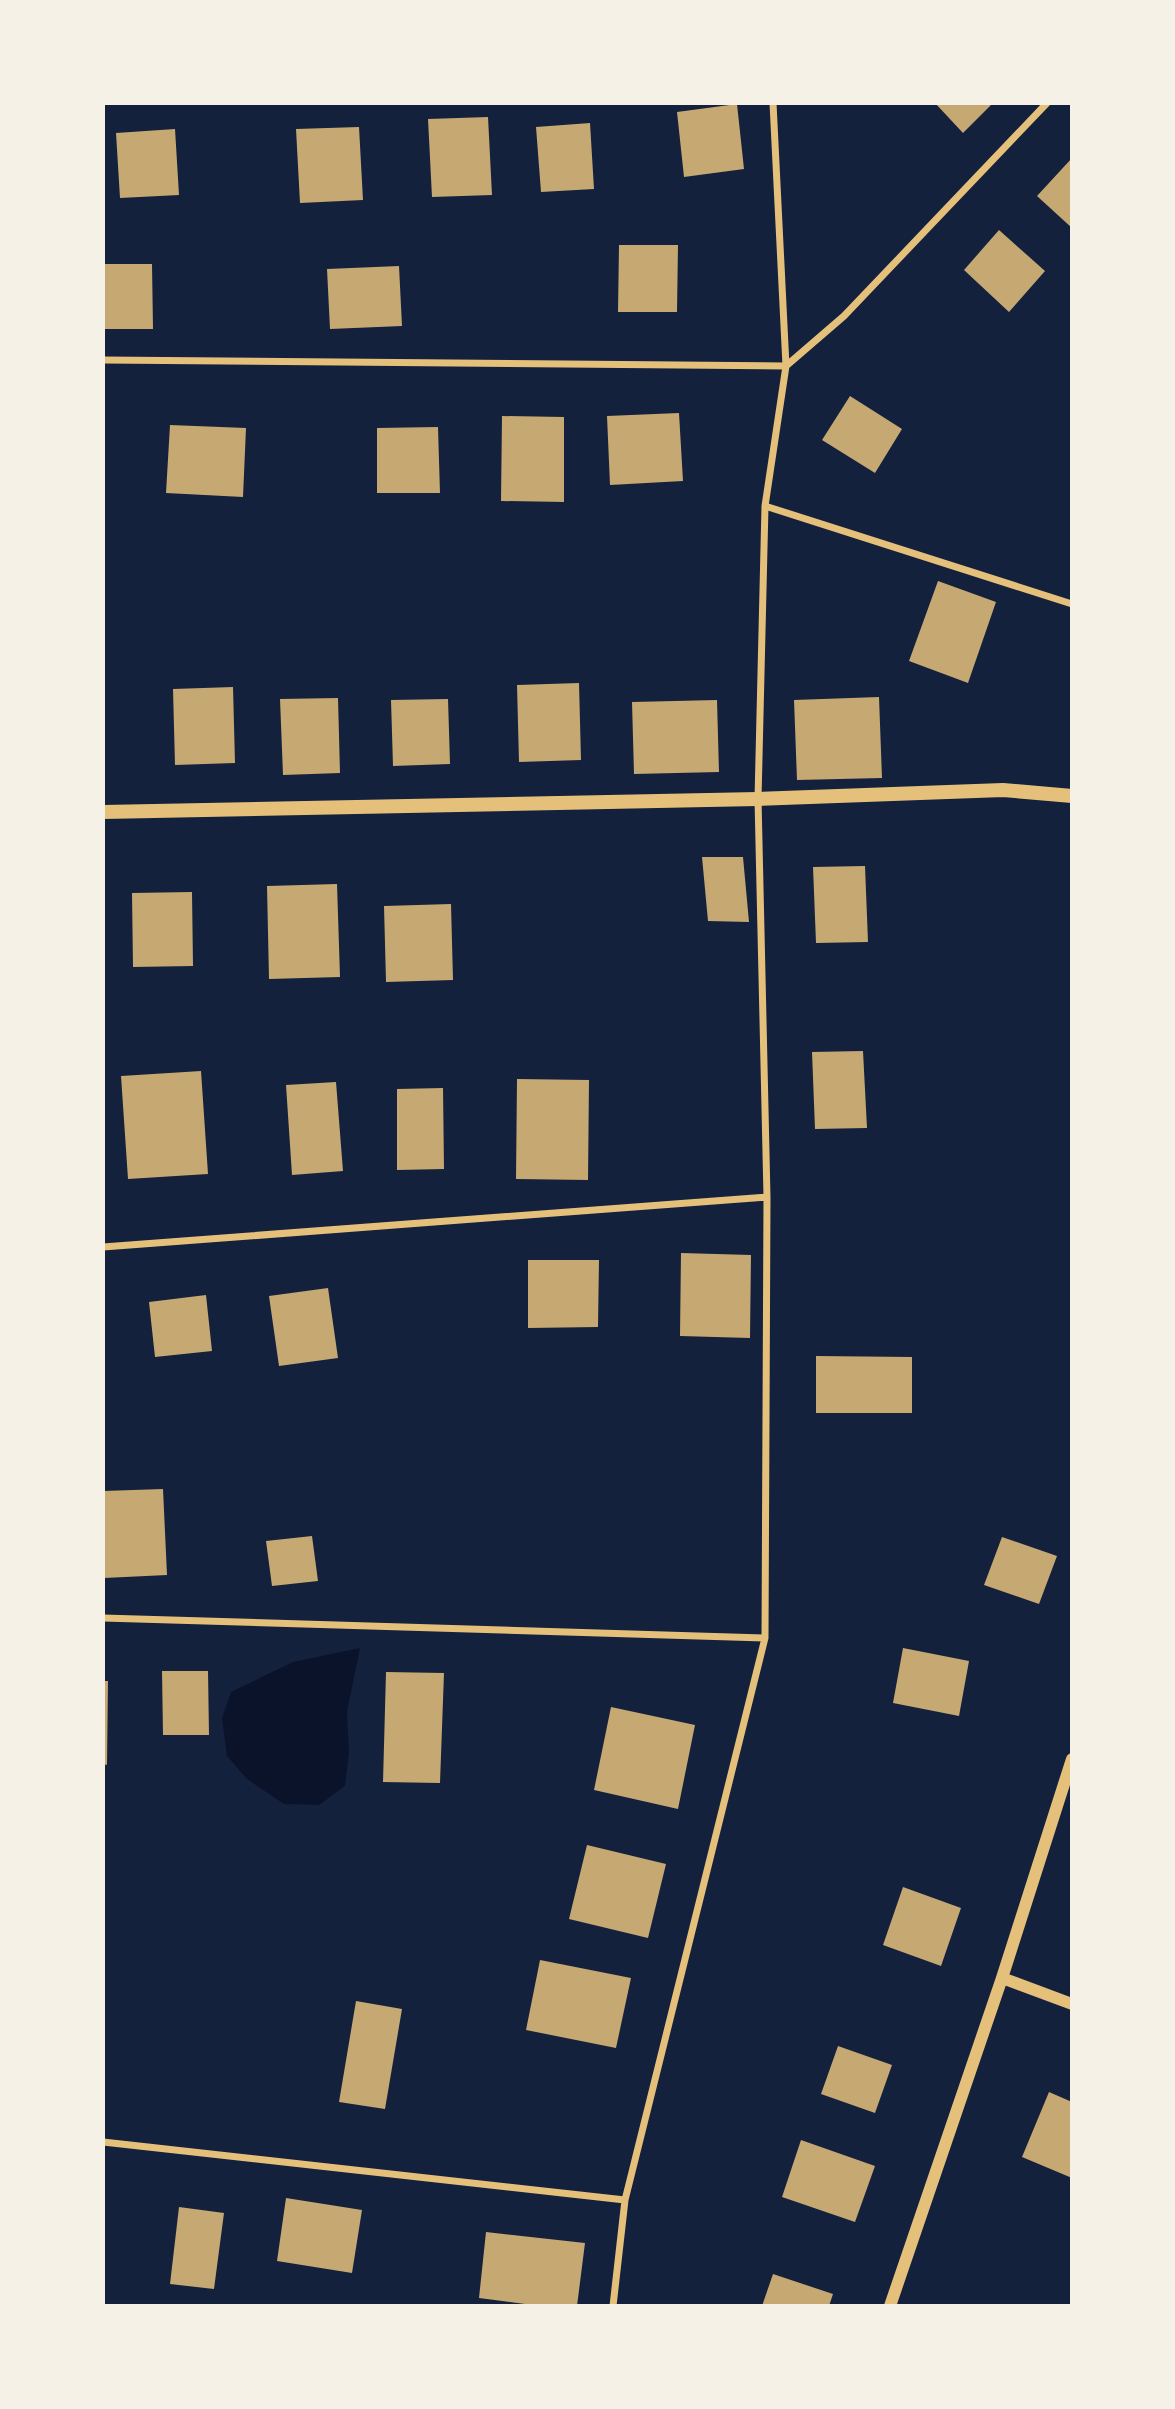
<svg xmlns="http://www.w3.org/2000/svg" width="1175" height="2409" font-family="'Sofia Sans Condensed',sans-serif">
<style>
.water{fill:#0b132b}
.building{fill:#c6a872}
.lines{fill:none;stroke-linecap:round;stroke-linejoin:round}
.minor{stroke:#e5c07b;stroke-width:7}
.tertiary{stroke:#e5c07b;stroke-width:12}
.secondary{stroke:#e5c07b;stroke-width:14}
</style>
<rect width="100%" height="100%" fill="#14213d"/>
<path class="water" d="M360,1648L347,1712L349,1752L345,1786L319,1805L284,1804L247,1779L227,1756L222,1718L231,1692L293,1662Z"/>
<path class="building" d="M935,103H993L963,133Z
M737,104L744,169L684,177L677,112Z
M488,117L492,195L432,197L428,119Z
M590,123L594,189L541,192L536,127Z
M359,127L363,200L300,203L296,129Z
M175,129L179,195L120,198L116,133Z
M1072,158V228L1037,196Z
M999,230L1045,271L1009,312L964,270Z
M619,245H678L677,312H618Z
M103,264H152L153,329H103Z
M399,266L402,326L330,329L327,269Z
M850,396L902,429L875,473L822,440Z
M679,413L683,481L610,485L607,416Z
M502,416L564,417V502L501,501Z
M170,425L246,428L243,497L166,493Z
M438,427L440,493H377V428Z
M938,581L996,602L968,683L909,661Z
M579,683L581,760L519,762L517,685Z
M233,687L235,763L175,765L173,689Z
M879,697L882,778L797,780L794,700Z
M338,698L340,773L283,775L280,699Z
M448,699L450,764L393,766L391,700Z
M717,700L719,772L634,774L632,702Z
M702,857H743L749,922L708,921Z
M865,866L868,942L816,943L813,867Z
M337,884L340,977L269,979L267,886Z
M192,892L193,966L133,967L132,893Z
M451,904L453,980L386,982L384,906Z
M863,1051L867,1128L815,1129L812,1052Z
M201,1071L208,1174L128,1179L121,1076Z
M517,1079L589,1080L588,1180L516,1179Z
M336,1082L343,1171L292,1175L286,1085Z
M443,1088L444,1169L397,1170V1089Z
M681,1253L751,1255L750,1338L680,1336Z
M528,1260H599L598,1327L528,1328Z
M328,1288L338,1358L279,1366L269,1296Z
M206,1295L212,1351L155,1357L149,1302Z
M816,1356L912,1357V1413H816Z
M163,1489L167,1575L104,1578L103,1491Z
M312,1536L318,1581L272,1586L266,1541Z
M1002,1537L1057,1556L1039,1604L984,1585Z
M903,1648L969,1661L959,1716L893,1703Z
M162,1671H208L209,1735H163Z
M386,1672L444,1673L440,1783L383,1782Z
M103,1681H108L107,1765L103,1764Z
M611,1707L695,1725L678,1809L594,1790Z
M587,1845L666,1864L648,1938L569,1919Z
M903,1887L961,1908L941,1966L883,1945Z
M540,1960L631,1978L616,2048L526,2030Z
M356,2001L402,2009L385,2109L339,2102Z
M838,2046L892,2065L875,2113L821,2094Z
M1049,2092L1072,2102V2178L1022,2157Z
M801,2140L875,2166L855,2222L782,2197Z
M286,2198L362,2210L352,2273L277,2261Z
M179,2207L224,2213L214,2289L170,2284Z
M486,2232L585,2243L577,2306H540L479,2298Z
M773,2274L833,2294L829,2306H762Z"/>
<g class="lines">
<path class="minor" d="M103,360L786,366L844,316L1047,103
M765,506L1072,604
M103,1247L767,1197
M103,1618L765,1638
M103,2142L625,2200
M613,2306L625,2200L765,1638L767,1197L758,799L765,506L786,366L773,103"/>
<path class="tertiary" d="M1002,1978L1072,2004
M890,2306L1002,1978L1072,1759"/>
<path class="secondary" d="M103,812L758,799L1003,790L1072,796"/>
</g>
<rect width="1175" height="2409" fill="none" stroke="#f6f1e7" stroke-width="210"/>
</svg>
